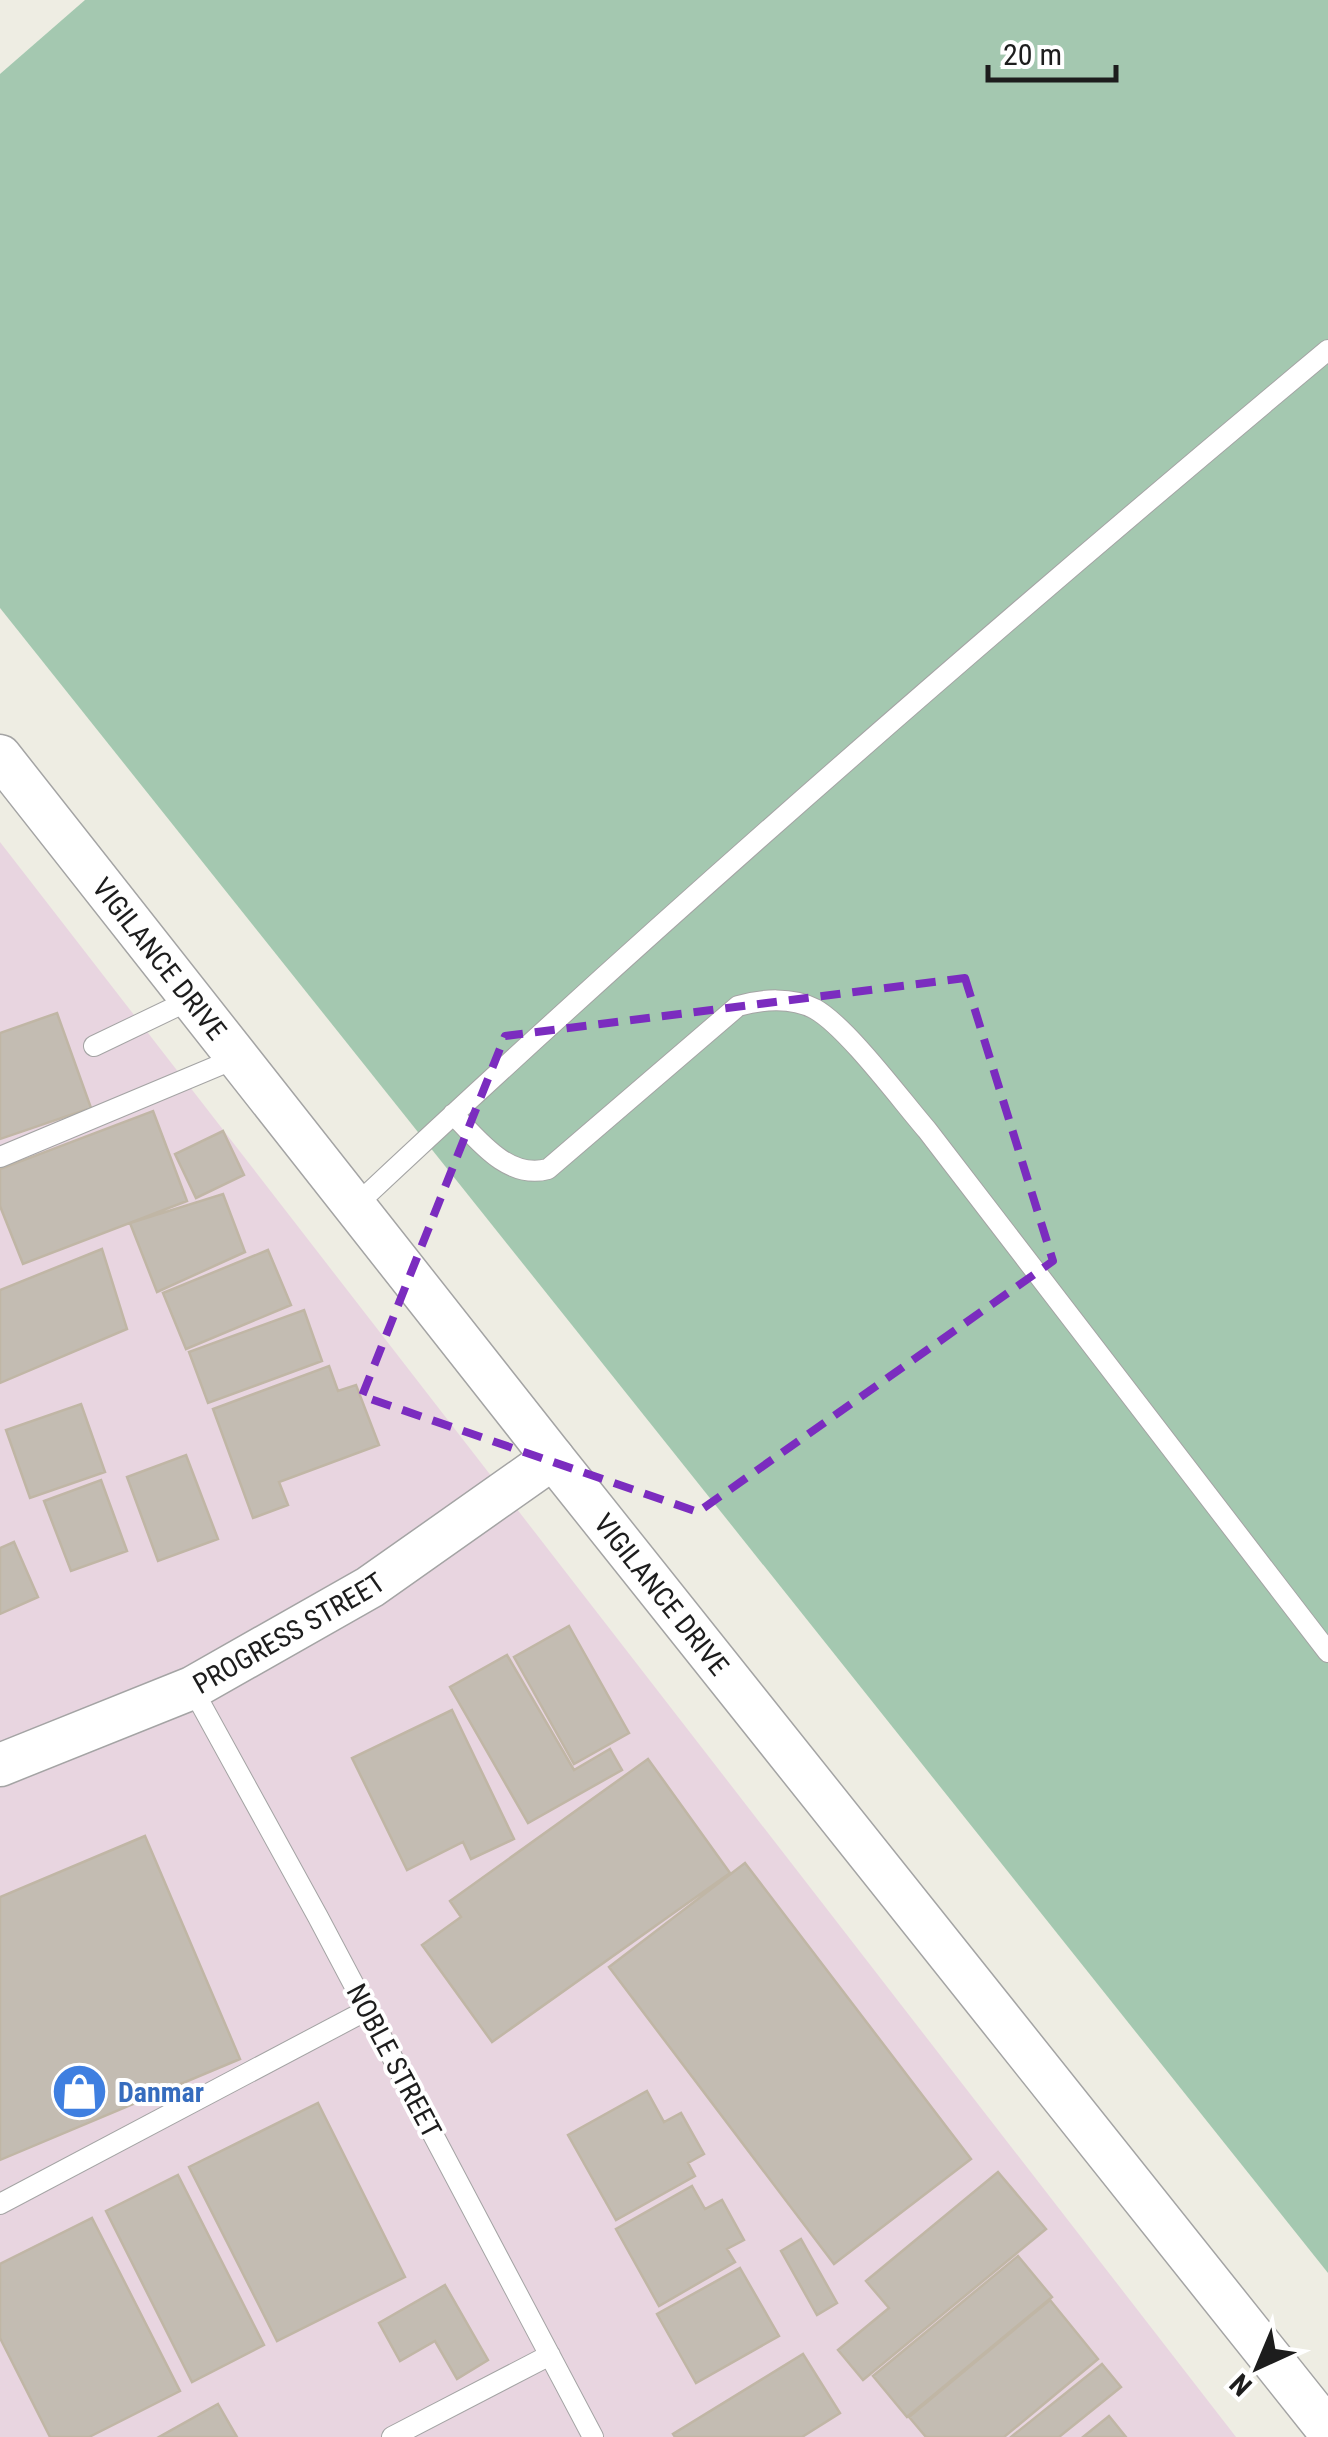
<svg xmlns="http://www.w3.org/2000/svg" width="1328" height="2437" font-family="'Roboto Condensed',sans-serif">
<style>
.industrial{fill:#e8d5e0}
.cemetery{fill:#a4c8b0}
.building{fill:#c3bcb2;stroke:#c0b6a5;stroke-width:2.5}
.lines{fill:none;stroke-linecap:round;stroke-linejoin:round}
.lane-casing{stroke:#a4a4a4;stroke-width:22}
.street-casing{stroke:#a4a4a4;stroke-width:45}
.lane{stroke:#fff;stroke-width:20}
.street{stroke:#fff;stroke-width:42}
.marked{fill:none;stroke:#7b2cbf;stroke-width:8;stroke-dasharray:20 12;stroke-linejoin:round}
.labels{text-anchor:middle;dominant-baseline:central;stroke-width:8;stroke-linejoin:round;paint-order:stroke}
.street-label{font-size:28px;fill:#1d1d1d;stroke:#fff}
.shop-label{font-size:28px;font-weight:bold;fill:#366cbe;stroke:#fff;text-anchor:start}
</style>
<rect width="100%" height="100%" fill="#eeede3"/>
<path class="industrial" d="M0,842L1236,2437H0Z"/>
<path class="cemetery" d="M85,0H1328V2273L0,608V74Z"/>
<path class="building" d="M57,1013L91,1108L0,1139V1033Z
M153,1111L187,1201L23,1264L0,1206V1169Z
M223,1131L244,1175L196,1198L175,1154Z
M223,1194L245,1252L157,1292L130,1223Z
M102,1249L127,1329L0,1383V1290Z
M268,1250L291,1305L186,1349L163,1293Z
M304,1310L322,1361L208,1403L189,1352Z
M329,1366L338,1391L356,1385L379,1445L279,1482L288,1505L253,1518L213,1409Z
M81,1404L105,1472L30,1498L6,1430Z
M186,1455L218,1539L158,1561L127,1477Z
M101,1480L127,1551L71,1571L44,1501Z
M14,1542L38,1597L0,1614V1548Z
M569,1626L629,1733L574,1764L514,1657Z
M507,1655L574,1770L610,1749L622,1770L528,1823L450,1687Z
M452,1710L514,1839L471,1859L463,1842L407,1870L352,1758Z
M648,1759L730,1873L492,2042L422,1945L461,1917L450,1901Z
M145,1836L240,2059L0,2160V1897Z
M745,1863L971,2159L834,2264L609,1967Z
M647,2091L664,2122L681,2113L704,2154L688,2163L695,2176L616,2220L568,2135Z
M318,2103L405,2277L277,2341L189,2167Z
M998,2172L1046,2229L863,2380L838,2350L889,2308L866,2281Z
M178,2175L264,2345L192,2382L106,2211Z
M692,2186L705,2209L722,2200L744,2240L727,2249L735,2262L659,2306L616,2229Z
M92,2218L180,2391L89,2437H50L0,2338V2264Z
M801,2239L837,2303L817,2315L781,2251Z
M1018,2256L1052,2297L907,2417L873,2376Z
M740,2268L779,2336L696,2383L657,2314Z
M445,2285L488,2360L457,2379L435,2341L400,2361L379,2323Z
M1050,2300L1098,2359L1004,2437H926L909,2417Z
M803,2354L840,2413L802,2437H675L673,2434Z
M1102,2364L1121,2387L1059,2437H1011Z
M218,2404L237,2437H159Z
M1109,2416L1126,2437H1083Z"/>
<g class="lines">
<defs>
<path id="lane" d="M94,1046L192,999
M453,1114C478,1140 508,1180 548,1169L738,1006C762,999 792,997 815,1009C847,1027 901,1100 927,1130L1328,1652
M0,1157L239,1057
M355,1206C670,910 996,627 1328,350
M192,1688L318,1917L593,2437
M0,2204L367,2010
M392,2437L550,2355"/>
<g id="street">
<path id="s1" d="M0,756L553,1458L1328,2430"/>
<path id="s2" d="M0,1765L192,1688L370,1587L553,1458"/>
</g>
</defs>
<use href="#lane" class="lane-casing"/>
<use href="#street" class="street-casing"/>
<use href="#lane" class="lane"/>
<use href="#street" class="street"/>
</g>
<path class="marked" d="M965,978L1053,1261L698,1512L362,1396L505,1036Z"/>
<defs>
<symbol id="shop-disc" viewBox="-11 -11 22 22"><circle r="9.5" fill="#3f7fe0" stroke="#fff"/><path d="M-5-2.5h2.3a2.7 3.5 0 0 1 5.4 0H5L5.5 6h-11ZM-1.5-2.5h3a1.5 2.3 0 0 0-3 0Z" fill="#fff"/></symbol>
</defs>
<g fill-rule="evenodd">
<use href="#shop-disc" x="48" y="2060" width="63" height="63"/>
</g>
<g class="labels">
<g class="street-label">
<text stroke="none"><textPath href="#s1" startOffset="258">VIGILANCE DRIVE</textPath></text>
<text stroke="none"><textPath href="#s1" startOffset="1068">VIGILANCE DRIVE</textPath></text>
<text stroke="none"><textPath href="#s2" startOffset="318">PROGRESS STREET</textPath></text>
<text transform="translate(394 2061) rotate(62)">NOBLE STREET</text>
</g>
<g class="shop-label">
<text x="118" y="2092">Danmar</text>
</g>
</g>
<g transform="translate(1258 2367) rotate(224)" stroke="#ffffff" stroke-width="8" paint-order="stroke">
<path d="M0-8L18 38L0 25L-18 38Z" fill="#1d1d1d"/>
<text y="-15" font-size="28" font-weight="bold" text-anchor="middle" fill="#1d1d1d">N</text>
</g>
<path d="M988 65v15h128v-15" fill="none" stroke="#1d1d1d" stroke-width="5"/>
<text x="1003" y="65" font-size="30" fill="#1d1d1d" stroke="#ffffff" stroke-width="8" paint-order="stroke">20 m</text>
</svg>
